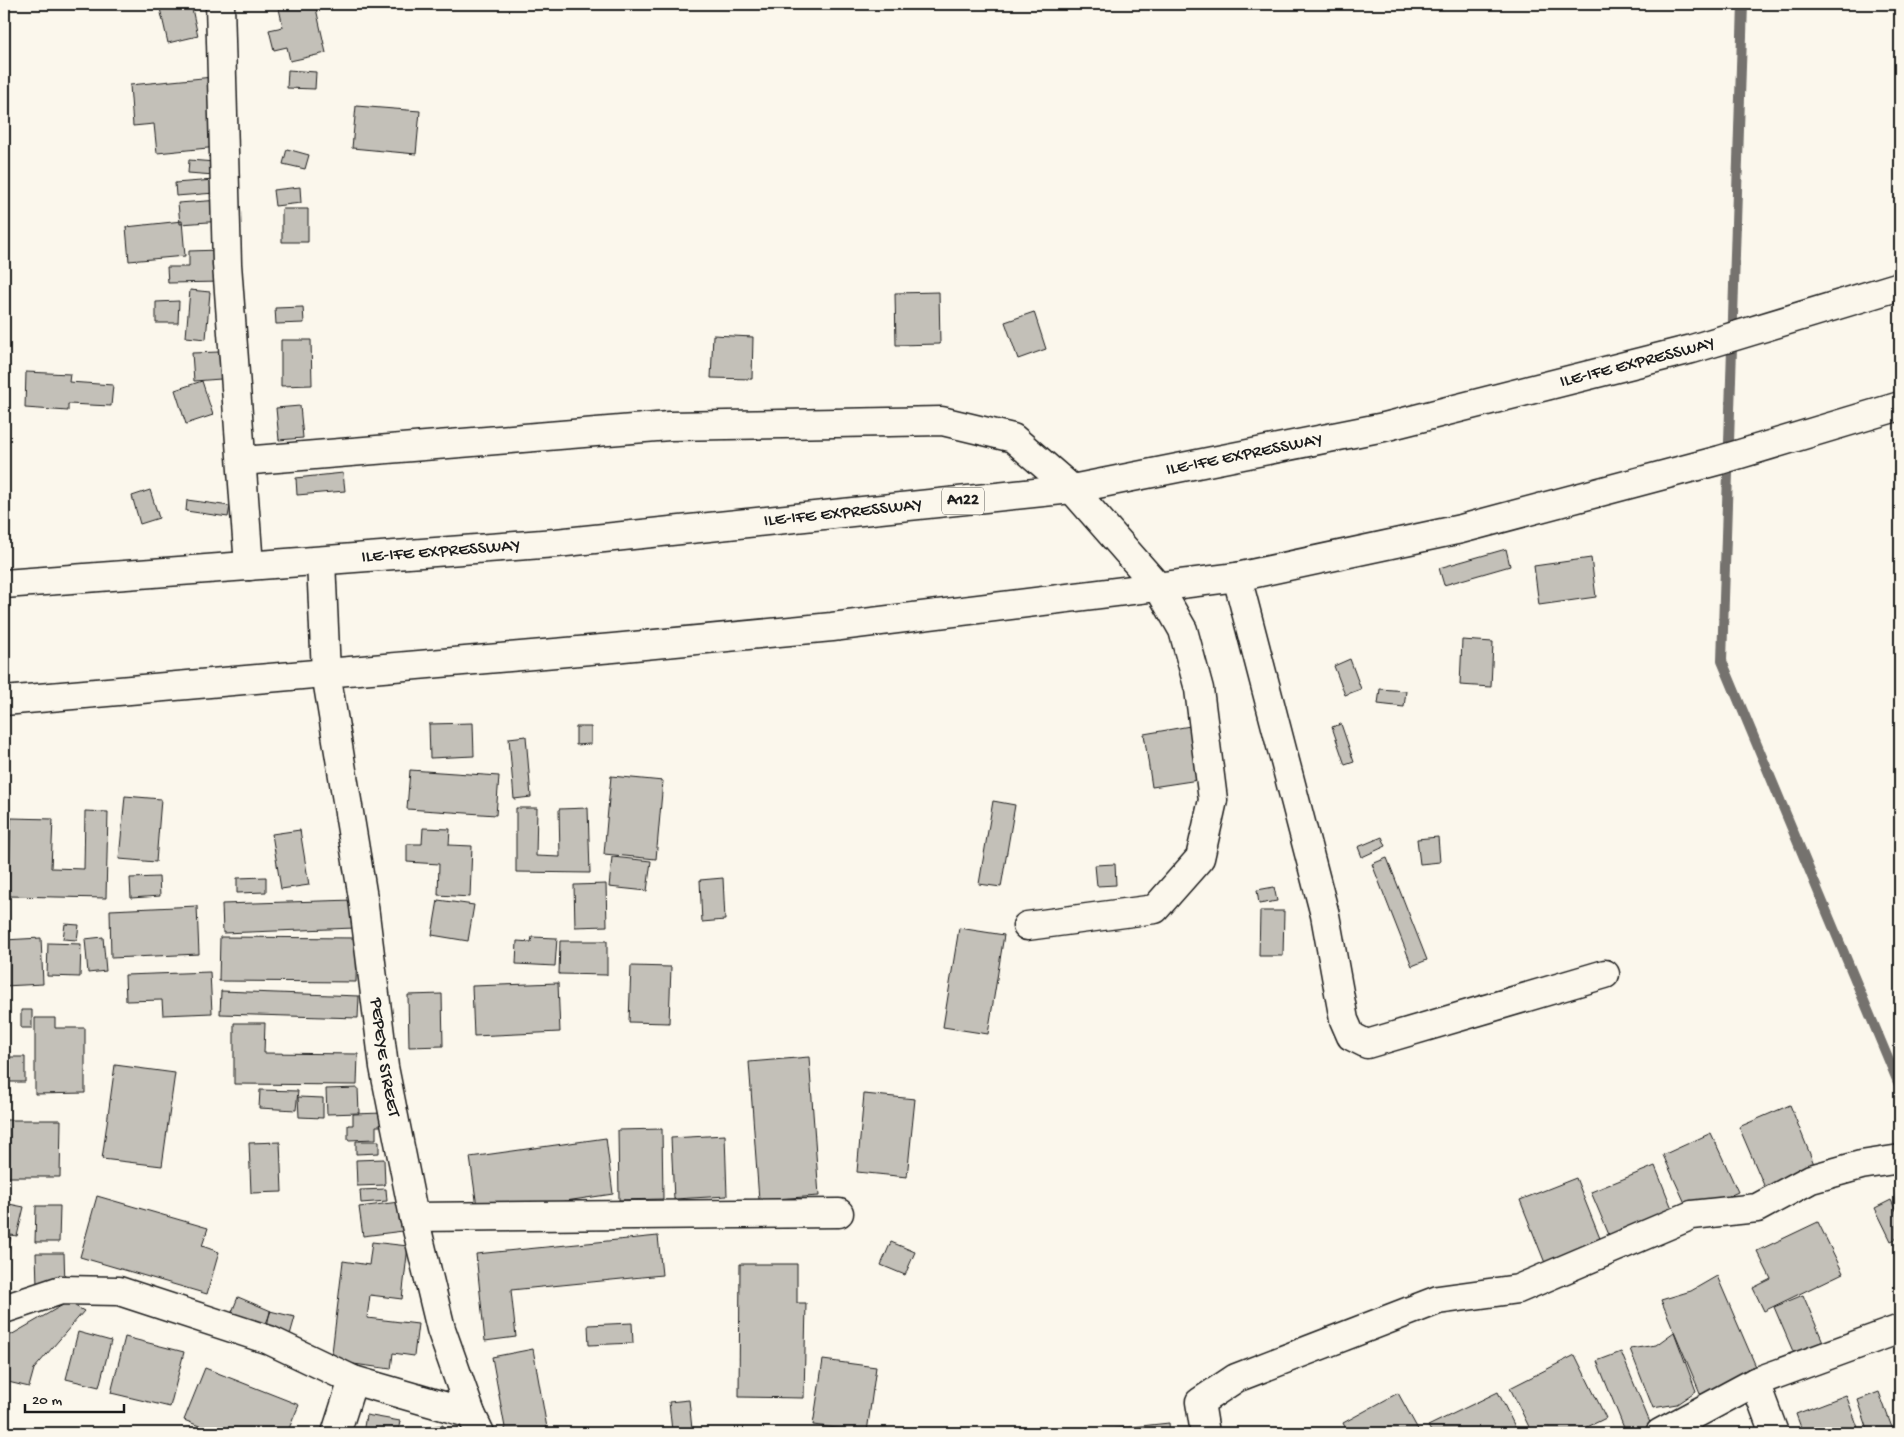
<svg xmlns="http://www.w3.org/2000/svg" width="1904" height="1437" font-family="'Gochi Hand',sans-serif">
<style>
.lines{fill:none;stroke-linecap:round;stroke-linejoin:round}
.stream{stroke:#74726e;stroke-width:10}
.building{fill:#c3c0b8;stroke:#1c1c1c}
.minor-casing{stroke:#1c1c1c;stroke-width:31}
.highway-casing{stroke:#1c1c1c;stroke-width:31}
.minor{stroke:#fbf7ec;stroke-width:28}
.highway{stroke:#fbf7ec;stroke-width:28}
.labels{text-anchor:middle;dominant-baseline:central;stroke-width:5;stroke-linejoin:round;paint-order:stroke}
.shield{fill:#fbf7ec;stroke:#5f5e5a;stroke-width:1}
.shield-label{font-size:16px;font-weight:bold;fill:#1c1c1c}
.street-label{font-size:18px;fill:#1c1c1c;stroke:#fbf7ec}
</style>
<rect width="100%" height="100%" fill="#fbf7ec"/>
<filter id="ink" filterUnits="userSpaceOnUse"><feTurbulence type="fractalNoise" baseFrequency=".02" numOctaves="2"/><feDisplacementMap in="SourceGraphic" scale="10" xChannelSelector="R" yChannelSelector="G"/><feConvolveMatrix kernelMatrix="1 2 1 2 8 2 1 2 1" color-interpolation-filters="sRGB"/></filter>
<g filter="url(#ink)">
<g class="lines">
<path class="stream" d="M1743,4L1722,661L1900,1087"/>
</g>
<path class="building" d="M159,4H191L198,36L168,43Z
M278,4H315L326,53L290,61L287,47L274,50L269,30L283,27Z
M288,70L316,72L315,89L287,88Z
M213,77L218,147L157,153L154,124L133,126L130,85Z
M356,106L420,111L416,154L352,148Z
M287,149L309,155L305,169L283,164Z
M189,160L215,162L214,175L188,173Z
M214,180L215,193L176,196L175,183Z
M300,187L301,203L275,206L273,190Z
M221,200L223,221L180,224L178,203Z
M282,209H308V242H282Z
M182,221L185,256L129,261L126,227Z
M220,250L222,282L168,283L167,267H189V251Z
M190,290L210,292L206,339L186,337Z
M939,292L940,344L896,345L895,293Z
M179,301L178,323H156V302Z
M303,307L304,323L276,324L275,308Z
M1034,312L1046,349L1018,359L1005,322Z
M713,335L753,337L752,379L711,378Z
M281,340H311L312,385L281,386Z
M219,352L221,379L194,381L192,353Z
M26,372L70,374L69,382L113,385L111,406L68,404V411L25,408Z
M202,381L213,415L186,424L175,390Z
M300,406L303,438L279,440L276,408Z
M343,473L345,491L297,495L296,478Z
M150,490L159,518L140,524L132,496Z
M187,500L230,506L228,517L186,511Z
M1506,549L1510,566L1444,585L1439,568Z
M1591,558L1596,597L1539,605L1534,566Z
M1462,640L1493,642L1491,687L1460,685Z
M1350,659L1361,689L1345,695L1334,666Z
M1380,689L1406,691L1404,707L1378,704Z
M473,723L474,756L430,758L429,724Z
M1341,724L1354,762L1345,765L1332,727Z
M1196,725L1205,779L1152,787L1144,734Z
M576,727H591V744L576,745Z
M526,736L531,797L514,799L509,738Z
M410,770L499,776L496,815L407,809Z
M611,776L663,781L656,859L604,854Z
M125,796L161,799L156,862L119,859Z
M993,801L1015,805L1001,887L979,884Z
M516,808H537L536,856L560,857L559,809L588,808L590,873L516,872Z
M85,811L108,812L106,898L8,896L11,818L53,819L51,868L84,869Z
M423,828L450,829L449,845L472,846L470,897L438,895L439,864L407,862V844H422Z
M300,830L309,885L281,889L272,834Z
M1382,837L1386,846L1362,857L1358,847Z
M1438,837L1440,862L1420,864L1417,839Z
M612,857L651,861L647,891L609,887Z
M1387,858L1427,960L1412,966L1372,864Z
M1115,864L1116,885L1097,886L1095,865Z
M159,877L160,896L131,898L130,878Z
M266,877V892L237,893V878Z
M723,878L725,920L702,922L700,880Z
M606,884L607,926L575,927L574,885Z
M1274,887L1277,901L1259,904L1257,890Z
M354,900L355,928L223,933L222,904Z
M438,900L474,905L468,941L432,935Z
M197,906L199,954L111,958L110,910Z
M1260,911H1284L1283,956H1259Z
M65,924L79,925L77,940L63,939Z
M959,928L1004,935L988,1034L943,1027Z
M103,937L106,971L88,973L85,939Z
M220,937L357,938L356,982L219,981Z
M532,937L557,938L555,966L516,964L517,941L531,942Z
M41,938L43,984L4,986V940Z
M560,941H607V975L559,974Z
M48,943L81,944L80,977L47,976Z
M631,966L671,967L669,1023L629,1022Z
M210,972L212,1013L163,1015L162,1000L126,1001L125,975Z
M558,983L560,1032L474,1036L472,986Z
M221,991L359,996L358,1018L220,1014Z
M442,994L443,1046L409,1047L408,995Z
M21,1010H32V1028H21Z
M6,1011L7,1027H4V1012Z
M35,1018H55V1028H85V1093L35,1094Z
M234,1023H265L264,1053L358,1054L357,1085L234,1084Z
M4,1057H25V1082H4Z
M809,1057L819,1196L759,1200L749,1062Z
M115,1065L175,1073L162,1166L102,1159Z
M358,1088L359,1113L327,1114L326,1089Z
M260,1090L298,1091L296,1110L259,1108Z
M864,1094L915,1099L907,1177L857,1172Z
M298,1097L323,1098V1118L299,1117Z
M1790,1105L1816,1169L1766,1190L1739,1127Z
M383,1113V1126H376V1139L348,1140V1125H353V1114Z
M4,1120H61L60,1177H4Z
M662,1129L663,1199L619,1200L618,1130Z
M1711,1133L1738,1192L1690,1214L1663,1155Z
M725,1135L727,1196L674,1199L671,1138Z
M606,1138L613,1194L478,1214L470,1157Z
M356,1141H379V1153L356,1154Z
M280,1142L282,1192L251,1193L249,1143Z
M384,1159L385,1185L357,1186L356,1160Z
M1655,1166L1675,1216L1612,1242L1591,1192Z
M1576,1178L1603,1246L1547,1268L1520,1200Z
M386,1189L387,1201L361,1203L360,1190Z
M97,1196L208,1228L202,1246L219,1252L207,1294L80,1257Z
M1891,1200L1900,1219V1237L1891,1241L1875,1208Z
M399,1202L403,1231L363,1236L359,1207Z
M4,1203L24,1207L17,1236L11,1235L6,1262L4,1261Z
M36,1206H60L59,1242H35Z
M1818,1222L1843,1273L1764,1311L1753,1288L1771,1279L1757,1251Z
M658,1236L662,1275L511,1290L516,1337L485,1341L476,1254Z
M372,1242L408,1246L402,1299L370,1295L367,1318L418,1324L414,1356L393,1353L391,1369L331,1361L343,1261L369,1265Z
M891,1242L915,1252L905,1275L881,1265Z
M36,1253H64L65,1285L37,1286Z
M740,1264H797V1303H806L804,1398L739,1397Z
M1717,1276L1760,1376L1703,1400L1661,1300L1691,1291Z
M1803,1295L1827,1351L1798,1363L1774,1307Z
M238,1297L271,1311L263,1331L230,1317Z
M68,1302L84,1311L34,1369L29,1387L4,1381V1339Z
M270,1311L295,1317L288,1342L265,1336Z
M632,1323L633,1343L589,1345L588,1325Z
M78,1332L111,1341L99,1387L66,1379Z
M1674,1332L1696,1391L1677,1404L1653,1408L1630,1349L1656,1345Z
M125,1337L184,1352L170,1407L111,1393Z
M533,1349L547,1428L521,1433H506L492,1357Z
M1621,1352L1653,1430L1645,1433H1626L1597,1361Z
M1575,1355L1606,1418L1575,1433H1532L1510,1388Z
M823,1360L876,1367L867,1432L813,1425Z
M205,1368L299,1405L287,1433H217L184,1420Z
M1498,1392L1518,1433H1432L1428,1426Z
M1879,1392L1894,1433H1869L1858,1400Z
M1398,1393L1420,1433H1348L1343,1423Z
M1846,1395L1860,1433H1803L1796,1414Z
M689,1400L692,1429L672,1431L669,1402Z
M366,1415L400,1421L398,1433H363Z
M1169,1423L1170,1433H1114V1429Z
M443,1425L444,1433L454,1432V1433H424L423,1428Z"/>
<g class="lines">
<defs>
<g id="minor">
<path d="M220,4L227,264L249,566"/>
<path d="M242,461L669,426L942,421L1013,438L1072,489L1159,588L1183,630L1199,689L1213,800L1200,858L1155,909L1027,926"/>
<path id="s1" d="M321,561L326,673L363,898L384,1067L414,1217L441,1329L471,1414L480,1433"/>
<path d="M1237,577L1325,915L1344,1020L1351,1036L1367,1044L1605,974"/>
<path d="M414,1217L839,1213"/>
<path d="M4,1309L61,1290L119,1291L269,1340L353,1380L471,1414"/>
<path d="M1755,1382L1774,1433"/>
<path d="M336,1433L353,1380"/>
<path d="M1205,1433L1200,1402L1236,1378L1438,1300L1518,1289L1692,1215L1757,1208L1811,1179L1861,1165L1900,1159"/>
<path d="M1660,1433L1755,1382L1900,1329"/>
</g>
<g id="highway">
<path id="s2" d="M4,584L556,543L1072,489L1384,427L1692,349L1900,286"/>
<path d="M4,701L613,648L832,627L1237,577L1461,529L1720,460L1900,406"/>
</g>
</defs>
<use href="#minor" class="minor-casing"/>
<use href="#highway" class="highway-casing"/>
<use href="#minor" class="minor"/>
<use href="#highway" class="highway"/>
</g>
</g>
<g class="labels">
<rect class="shield" x="942" y="487.5" width="42" height="27" rx="4"/>
<g class="shield-label">
<text x="963" y="501">A122</text>
</g>
<g class="street-label">
<text stroke="none"><textPath href="#s2" startOffset="1652">ILE-IFE EXPRESSWAY</textPath></text>
<text stroke="none"><textPath href="#s2" startOffset="1248">ILE-IFE EXPRESSWAY</textPath></text>
<text stroke="none"><textPath href="#s2" startOffset="842">ILE-IFE EXPRESSWAY</textPath></text>
<text stroke="none"><textPath href="#s2" startOffset="438">ILE-IFE EXPRESSWAY</textPath></text>
<text stroke="none"><textPath href="#s1" startOffset="501">PEPEYE STREET</textPath></text>
</g>
</g>
<rect width="1904" height="1437" fill="none" stroke="#fbf7ec" stroke-width="20"/>
<rect x="10" y="10" width="1884" height="1417" fill="none" stroke="#1c1c1c" stroke-width="2" filter="url(#ink)"/>
<path d="M25 1404v8h99v-8" fill="none" stroke="#1c1c1c" stroke-width="2.5"/>
<text x="32" y="1404" font-size="15" fill="#1c1c1c" stroke="#fbf7ec" stroke-width="4" paint-order="stroke">20 m</text>
</svg>
